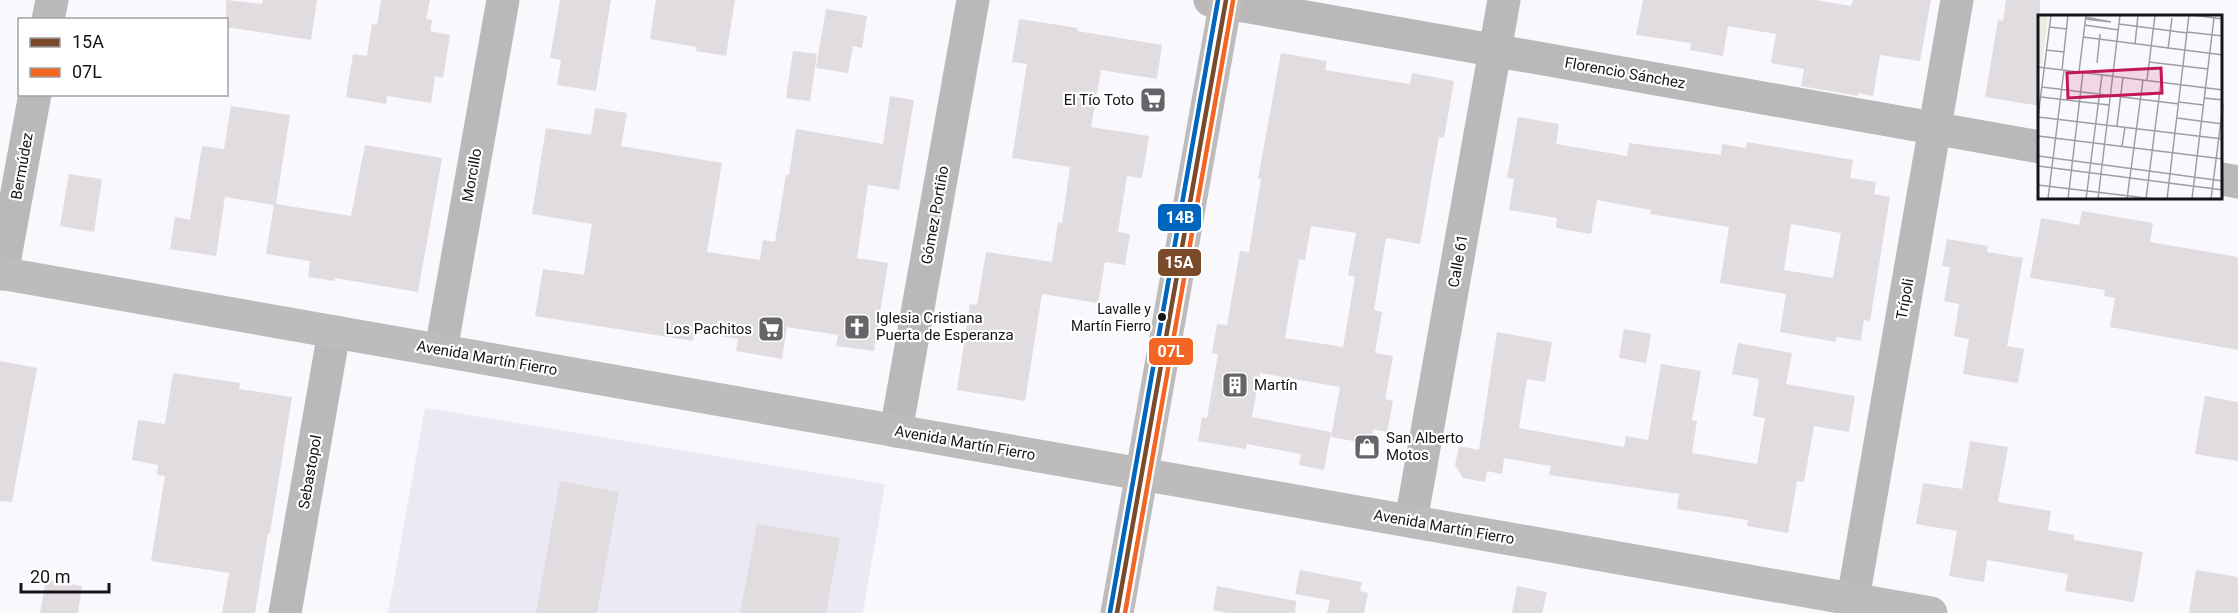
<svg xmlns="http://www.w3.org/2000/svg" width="2238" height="613" font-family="Roboto,sans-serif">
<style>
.built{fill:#ebeaf4}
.building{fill:#e0dce0;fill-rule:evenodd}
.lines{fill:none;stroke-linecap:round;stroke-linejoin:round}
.minor{stroke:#bab8b9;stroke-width:33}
.major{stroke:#bdbbbc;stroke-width:33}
.bus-1-casing{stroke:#fff;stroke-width:9}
.bus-2-casing{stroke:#fff;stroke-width:9}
.bus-3-casing{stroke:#fff;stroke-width:9}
.bus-1{stroke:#7a4b2a;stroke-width:4.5}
.bus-2{stroke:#f26522;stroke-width:4.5}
.bus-3{stroke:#0065bd;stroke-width:4.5}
.bus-dot{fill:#15141a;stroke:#fff;stroke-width:2}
.labels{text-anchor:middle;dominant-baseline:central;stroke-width:4.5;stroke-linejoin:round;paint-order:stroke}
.bus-label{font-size:14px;fill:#15141a;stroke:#fff;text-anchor:end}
.street-label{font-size:15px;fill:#15141a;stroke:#fff}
.poi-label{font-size:15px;fill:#15141a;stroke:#fff;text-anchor:start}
.inset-road{fill:none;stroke:#9e9da2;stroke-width:1.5}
.view{fill:#c2185b;fill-opacity:0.15;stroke:#c2185b;stroke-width:3}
.inset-edge{fill:none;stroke:#15141a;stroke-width:3}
.line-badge{stroke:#fff;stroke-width:2}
.badge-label{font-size:16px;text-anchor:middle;font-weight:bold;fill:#fff}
</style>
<rect width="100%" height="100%" fill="#f9f8fd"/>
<path class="built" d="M425,408L885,484L863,613H388Z"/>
<path class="building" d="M226,0L262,4L263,0H317L311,40L226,27Z
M381,0H430L426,19L432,20L430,31L450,35L443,78L435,76L431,103L387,96L386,104L346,97L353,54L367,56L372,24L377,25Z
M560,0H611L596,91L557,85L561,60L550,58Z
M656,0H735L726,56L696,51L697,47L650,39Z
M1643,0H1816L1851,6L1853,0H1931L1920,61L1880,55L1873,96L1858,93V96L1801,86L1804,69L1771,63L1776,34L1728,26L1723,56L1690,50L1691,43L1636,35Z
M2006,0H2040V106L1985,97L1998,20L2003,21Z
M826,9L867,16L862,48L853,46L848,73L816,68Z
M1019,19L1078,28L1077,31L1162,45L1157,79L1101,70L1091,127L1149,136L1142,178L1127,176L1118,232L1130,234L1125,265L1105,262L1098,303L1042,294L1025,401L957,390L970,304L977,305L986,252L1052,262L1058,222L1062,223L1070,167L1012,158L1027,64L1012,62Z
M793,51L817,54L810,101L786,98Z
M1281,53L1327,61L1325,70L1410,84L1412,73L1454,81L1444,138L1439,137L1420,244L1386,238L1374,310L1382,312L1375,353L1393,356L1385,399L1393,401L1387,432L1373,429L1370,444L1331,437L1340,387L1260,373L1252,417L1331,432L1324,470L1299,465L1301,454L1247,444L1246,449L1198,441L1202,417L1207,418L1218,354L1212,353L1217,324L1227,325L1240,251L1249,252L1261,179H1258ZM1311,226L1356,233L1348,275L1355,277L1343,347L1285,338L1299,259L1305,260Z
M890,96L914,100L899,190L868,185L857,258L888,263L874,351L836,346L838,335L787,327L782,359L736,351L738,339L694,332L693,341L535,316L543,269L584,275L592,224L532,214L546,128L591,135L595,108L627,113L621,146L722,163L707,252L760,260L763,240L775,242L786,175H789L796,129L883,144Z
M231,106L290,115L276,204L351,216L365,145L442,158L418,292L335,278V281L308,277L310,261L266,254L274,205L225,197L216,256L170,249L175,217L190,220L202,146L224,149Z
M1518,117L1559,124L1556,144L1627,156L1629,143L1721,155L1722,144L1746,148L1747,142L1853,160L1850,178L1876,182L1874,194L1890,197L1870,321L1864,320L1861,341L1836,337V342L1780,332L1786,294L1720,283L1729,227L1650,214L1651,210L1597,200L1591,234L1556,228L1557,218L1509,210L1514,179L1507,178ZM1791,224L1841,233L1833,278L1784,270Z
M69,174L102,179L94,232L60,226Z
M2082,211L2153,223L2150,242L2238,257V350L2110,327L2115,298L2104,296L2105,290L2030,278L2041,218L2079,225Z
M1947,239L1988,246L1987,252L2023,258L2007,346L2024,349L2018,383L1963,374L1969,339L1954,336L1959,304L1944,301L1950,267L1942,266Z
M1624,329L1651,334L1646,363L1619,358Z
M1497,332L1552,342L1545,382L1527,379L1519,428L1624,447L1626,436L1648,440L1661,364L1701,371L1692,420L1697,421L1692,453L1757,464L1765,418L1753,416L1759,379L1732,374L1738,343L1792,353L1786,384L1855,396L1849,432L1814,426L1804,482L1797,481L1788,533L1747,526L1748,520L1677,509L1679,494L1549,475L1551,466L1504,458L1502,474L1487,471L1485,482L1463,478L1455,465L1459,446L1479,450Z
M0,361L37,368L12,502L0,501Z
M173,373L240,383L239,389L292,397L270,533H268L255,613H222L229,573L151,561L165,476L157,475L158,465L132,460L138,420L165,424Z
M2205,396L2238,402V461L2195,454Z
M1970,441L2008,447L1998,502L2051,511L2048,530L2074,535V540L2143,552L2134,602L2065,591L2068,574L1987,560L1984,582L1949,576L1957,531L1916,524L1923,483L1962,489Z
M560,481L619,492L597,613H536Z
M757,524L840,538L826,613H740Z
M1300,570L1362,582L1360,591L1368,593L1364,613H1327L1330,600L1295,594Z
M2196,570L2238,577V613H2189Z
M46,580L82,586L78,613H40Z
M1217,586L1296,601L1295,613H1228L1213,610Z
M1517,586L1547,592L1542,613H1512Z"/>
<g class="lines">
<path class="minor" d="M1210,0L2040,147
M48,20L52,0
M2222,179L2238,182
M2,274L35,94
M441,350L503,0
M896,431L973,0
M1411,521L1504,0
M1853,599L1957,0
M285,613L334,332"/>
<path class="major" d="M0,273L1931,613
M1117,613L1226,0"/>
<defs>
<path id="bus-1" d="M1117,613L1226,0"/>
<path id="bus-2" d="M1125,613L1233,1"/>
<path id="bus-3" d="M1110,612L1218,0"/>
</defs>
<use href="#bus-1" class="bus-1-casing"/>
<use href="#bus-2" class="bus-2-casing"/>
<use href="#bus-3" class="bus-3-casing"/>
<use href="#bus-1" class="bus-1"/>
<use href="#bus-2" class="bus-2"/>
<use href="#bus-3" class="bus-3"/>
</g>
<defs>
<symbol id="supermarket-square" viewBox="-11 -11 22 22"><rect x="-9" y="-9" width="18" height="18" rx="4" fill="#656469" stroke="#fff"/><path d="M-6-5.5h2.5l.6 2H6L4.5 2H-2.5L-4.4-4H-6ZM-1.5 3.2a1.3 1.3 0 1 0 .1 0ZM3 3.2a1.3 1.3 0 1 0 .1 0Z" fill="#fff"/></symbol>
<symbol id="church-square" viewBox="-11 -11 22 22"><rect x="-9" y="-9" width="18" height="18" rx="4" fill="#656469" stroke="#fff"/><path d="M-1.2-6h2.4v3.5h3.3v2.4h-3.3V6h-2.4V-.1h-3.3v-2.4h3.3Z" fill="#fff"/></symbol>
<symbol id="building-square" viewBox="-11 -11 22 22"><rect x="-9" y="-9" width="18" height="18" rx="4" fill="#656469" stroke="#fff"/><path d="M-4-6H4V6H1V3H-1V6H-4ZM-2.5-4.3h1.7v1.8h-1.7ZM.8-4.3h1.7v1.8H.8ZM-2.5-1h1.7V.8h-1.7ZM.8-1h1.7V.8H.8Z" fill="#fff"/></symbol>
<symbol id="shop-square" viewBox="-11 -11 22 22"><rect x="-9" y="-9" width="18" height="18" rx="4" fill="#656469" stroke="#fff"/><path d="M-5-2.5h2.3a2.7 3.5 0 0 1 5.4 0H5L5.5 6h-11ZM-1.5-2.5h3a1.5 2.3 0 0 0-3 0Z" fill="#fff"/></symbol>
</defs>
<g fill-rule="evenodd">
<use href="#supermarket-square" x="1138" y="85" width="30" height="30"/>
<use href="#church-square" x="842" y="312" width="30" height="30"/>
<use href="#supermarket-square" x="756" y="314" width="30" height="30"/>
<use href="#building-square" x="1220" y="370" width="30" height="30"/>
<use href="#shop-square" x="1352" y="432" width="30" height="30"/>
</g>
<circle class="bus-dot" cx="1162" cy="317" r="5"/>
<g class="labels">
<g class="bus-label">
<text x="1151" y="309">Lavalle y<tspan x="1151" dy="17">Martín Fierro</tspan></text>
</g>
<g class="street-label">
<text transform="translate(1625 73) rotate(10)">Florencio Sánchez</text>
<text transform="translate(22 166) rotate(-80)">Bermúdez</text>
<text transform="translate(472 175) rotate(-80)">Morcillo</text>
<text transform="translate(935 215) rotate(-80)">Gómez Portiño</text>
<text transform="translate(1458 261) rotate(-80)">Calle 61</text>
<text transform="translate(1905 299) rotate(-80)">Trípoli</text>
<text transform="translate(487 358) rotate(10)">Avenida Martín Fierro</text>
<text transform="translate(965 443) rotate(10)">Avenida Martín Fierro</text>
<text transform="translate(310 472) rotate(-80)">Sebastopol</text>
<text transform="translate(1444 527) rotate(10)">Avenida Martín Fierro</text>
</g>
<g class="poi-label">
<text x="1134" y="100" text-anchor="end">El Tío Toto</text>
<text x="876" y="318">Iglesia Cristiana<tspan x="876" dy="17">Puerta de Esperanza</tspan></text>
<text x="752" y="329" text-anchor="end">Los Pachitos</text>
<text x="1254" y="385">Martín</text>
<text x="1386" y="438">San Alberto<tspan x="1386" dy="17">Motos</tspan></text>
</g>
</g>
<g transform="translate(2038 15)">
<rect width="184" height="184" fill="#f9f8fd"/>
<path d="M0,0H10L4,49H0Z" fill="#eaeee0"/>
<path class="inset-road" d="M154,0L185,4M47,4L73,7L47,2M81,9L149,18M46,10L81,15M11,12L29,14M149,17L185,21M45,22L185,40M97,29L100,0M130,34L134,3M8,35L26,37M111,47L170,54M59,48L62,19M0,52L185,75M24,55L30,0M41,57L48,0M109,65L117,0M4,72L141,89M3,82L71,90M166,83L185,85M141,87L165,90M0,102L185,124M0,102L13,0M139,103L185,109M79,111L85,62M0,121L185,144M84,131L87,112M0,141L185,166M0,151L185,175M0,170L116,184M10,184L26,55M30,184L45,57M48,184L64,60M60,184L82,0M89,184L105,65M108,184L123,67M129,184L151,0M154,184L176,3M173,184L185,90"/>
<path class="view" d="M123,53L124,78L30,83L29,58Z"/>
<rect width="184" height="184" class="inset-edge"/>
</g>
<g class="line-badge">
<rect x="1157" y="203" width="45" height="29" rx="6" fill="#0065bd"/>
<rect x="1157" y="248" width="45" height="29" rx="6" fill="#7a4b2a"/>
<rect x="1148" y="337" width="46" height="29" rx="6" fill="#f26522"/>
</g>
<g class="badge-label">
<text x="1180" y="223">14B</text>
<text x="1179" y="268">15A</text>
<text x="1171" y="357">07L</text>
</g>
<rect x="18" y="18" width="210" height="78" fill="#ffffff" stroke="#a1a1a3" stroke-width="1.5"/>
<rect x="30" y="38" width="30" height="9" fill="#7a4b2a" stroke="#a1a1a3" stroke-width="1.5"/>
<text x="72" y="48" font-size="18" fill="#15141a">15A</text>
<rect x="30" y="68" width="30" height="9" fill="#f26522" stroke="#a1a1a3" stroke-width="1.5"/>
<text x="72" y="78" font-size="18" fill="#15141a">07L</text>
<path d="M21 583v9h88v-9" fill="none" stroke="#15141a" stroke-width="3"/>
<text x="30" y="583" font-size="18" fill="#15141a" stroke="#ffffff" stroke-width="4.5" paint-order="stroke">20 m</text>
</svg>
